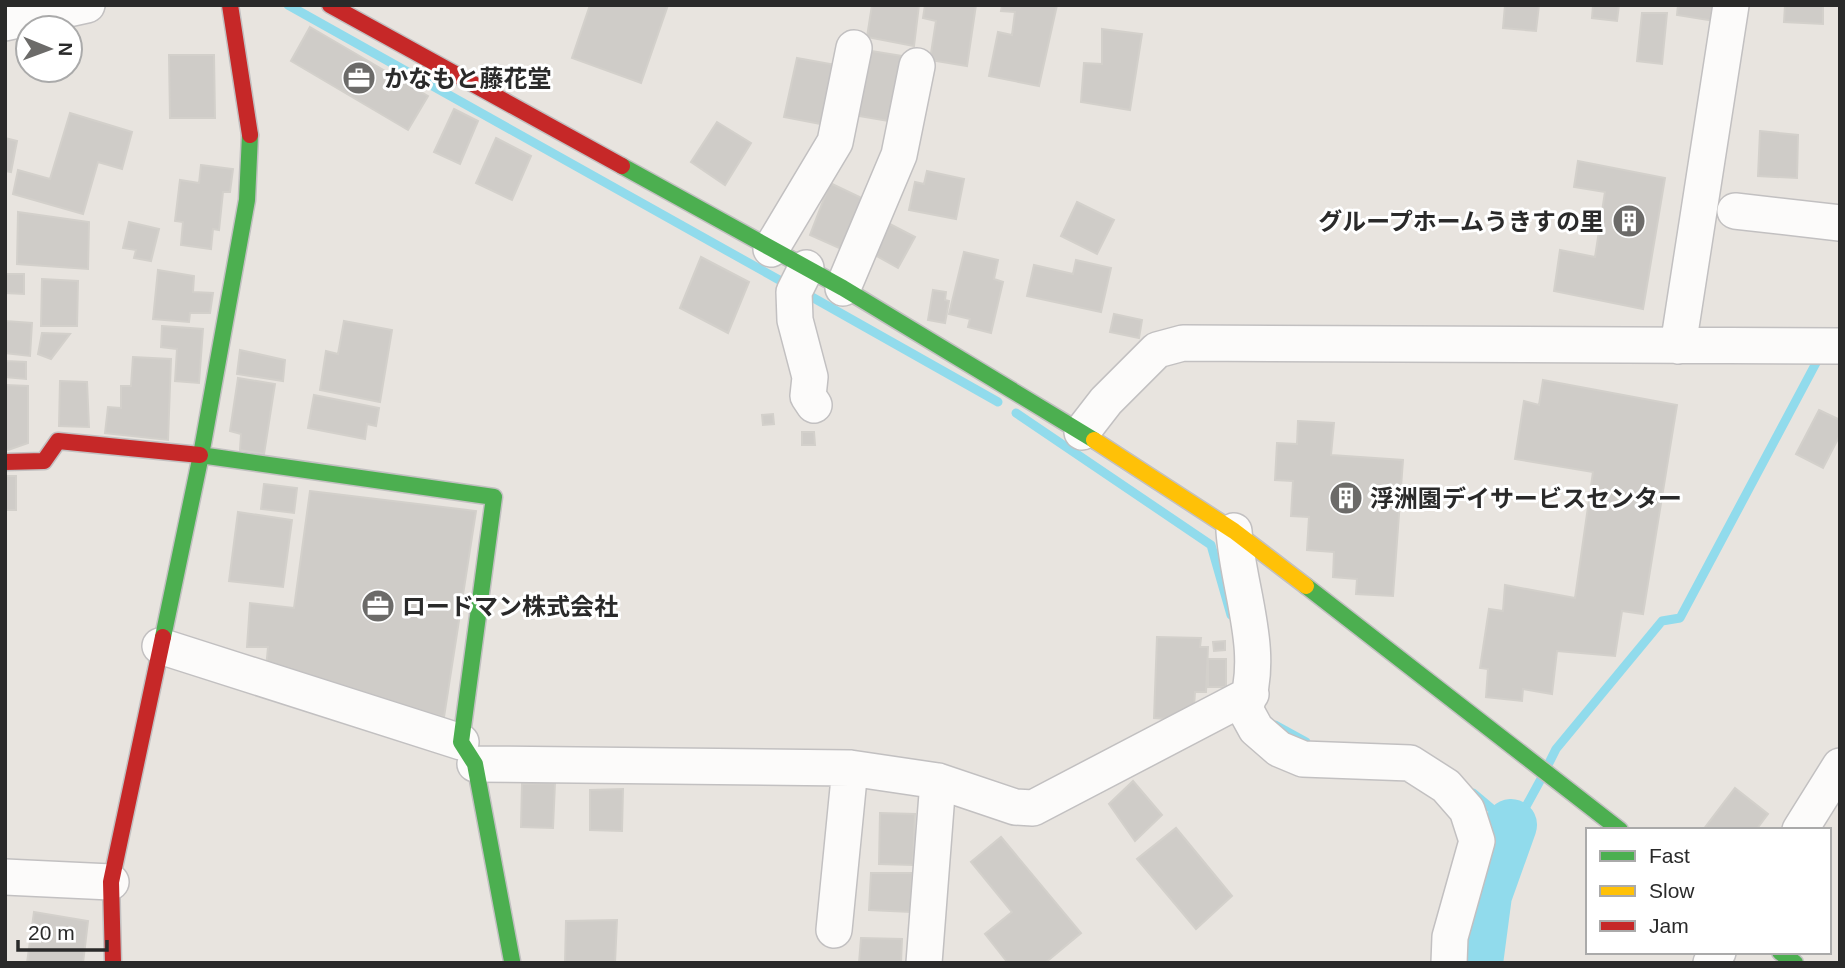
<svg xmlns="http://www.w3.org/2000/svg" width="1845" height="968" font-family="Arial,'Noto Sans JP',sans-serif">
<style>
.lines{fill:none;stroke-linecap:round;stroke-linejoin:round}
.stream{stroke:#91dbec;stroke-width:9}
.river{stroke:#91dbec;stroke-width:52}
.building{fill:#cfccc8;stroke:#d3d0cb;stroke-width:2}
.street-casing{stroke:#c2c0c1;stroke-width:38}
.fast-casing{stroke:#c2c0c1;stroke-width:19}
.slow-casing{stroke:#c2c0c1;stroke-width:19}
.jam-casing{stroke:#c2c0c1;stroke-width:19}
.street{stroke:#fcfbfa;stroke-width:35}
.fast{stroke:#4caf50;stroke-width:16}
.slow{stroke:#ffc107;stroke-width:16}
.jam{stroke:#c62828;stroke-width:16}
.labels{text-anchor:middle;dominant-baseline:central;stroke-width:6;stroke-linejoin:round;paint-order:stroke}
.poi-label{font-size:24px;font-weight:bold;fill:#2a2a2a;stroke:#fff;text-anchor:start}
</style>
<rect width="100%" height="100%" fill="#e8e4df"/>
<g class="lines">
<path class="stream" d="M288,5L790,286
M803,292L998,402
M1016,413L1211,545L1231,615
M1275,725L1306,742
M1549,763L1556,749L1662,621L1680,618L1816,363
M1473,793L1511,825L1524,810L1541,779"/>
<path class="river" d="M1477,963L1486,895L1511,825"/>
</g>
<path class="building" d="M590,5H668L641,83L572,58Z
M872,5H919L914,46L867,37Z
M925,5H976L967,66L930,60L936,21L923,18Z
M1002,5H1057L1039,86L989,76L998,32L1012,35L1015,12L1001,11Z
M1505,5H1539L1536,31L1503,28Z
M1593,5H1619L1617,21L1592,18Z
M1678,5H1716L1715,21L1677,15Z
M1785,5H1823V24L1784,22Z
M1642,13H1667L1662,64L1637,61Z
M310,27L428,96L408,130L291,61Z
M1102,29L1142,34L1130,110L1081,102L1084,63L1102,64Z
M865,50L909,57L895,122L853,115Z
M169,55H214L215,118H170Z
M797,58L836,65L826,125L784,117Z
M454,109L478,121L460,164L434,152Z
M70,113L132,132L122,169L98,162L83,214L13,194L18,170L50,179Z
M717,122L751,143L725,185L691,162Z
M1760,131L1798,135L1797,178L1758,176Z
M5,138L17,141L11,172L5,171Z
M496,138L531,156L512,200L476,183Z
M1578,161L1665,178L1643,309L1554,291L1560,250L1595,257L1605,192L1574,187Z
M201,165L233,169L230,192H223L219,230L213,229L211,249L181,245L183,222L175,221L180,180L199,183Z
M927,171L964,179L956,219L909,210L915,182L924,184Z
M830,183L870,202L848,252L810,235Z
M1077,202L1114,220L1097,254L1061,236Z
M18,212L89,222L88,269L17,264Z
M882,220L915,237L898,268L866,250Z
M129,222L159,229L151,261L134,258L136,250L123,248Z
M964,252L998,260L994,279L1003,282L991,333L968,327L970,319L949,314Z
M701,257L749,282L728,333L680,308Z
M1076,260L1111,268L1101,312L1027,296L1034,265L1073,274Z
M158,270L194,276L193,292L213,293L210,313H190L189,322L153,319Z
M5,274H24V294L5,293Z
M42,279L78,281L77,326H41Z
M933,290L946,292L945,300L949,301L945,323L928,320Z
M1114,314L1142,320L1139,338L1110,332Z
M5,321L32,323L30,356L5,353Z
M344,321L392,330L380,402L320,390L326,351L338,354Z
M162,326L203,329L199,383L175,381L177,349L161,347Z
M42,333L70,334L51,359L38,354Z
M240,350L285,360L283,381L237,374Z
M133,357L171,359L168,440L105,433L108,407L121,408V386H131Z
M5,361L26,362V379L5,377Z
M238,378L275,384L264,454L240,450L241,434L230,431Z
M1543,380L1677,405L1643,614L1622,611L1615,656L1557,651L1552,694L1523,689L1522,701L1486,697L1488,669L1480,668L1489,609L1503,611L1505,585L1575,598L1593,472L1515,459L1524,401L1539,405Z
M60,381L87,382L89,427L59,426Z
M5,385L28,386V443L5,451Z
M314,395L379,408L376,426L367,424L365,439L308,428Z
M1819,410L1840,420V435L1823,468L1796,454Z
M773,414L774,424L763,425L762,415Z
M1298,421L1334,423L1331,455L1403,460L1393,596L1356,594L1357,579L1333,577L1334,552L1307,550L1309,517L1291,516L1293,481L1275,480L1277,443L1297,444Z
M802,432H814L815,445H802Z
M5,476H16V510H5Z
M264,484L297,488L294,513L261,509Z
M310,491L476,511L444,717L266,669L268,647H247L250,603L294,608Z
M238,512L292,520L283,587L229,581Z
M1157,637L1201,638L1200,647H1208L1206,692H1195L1194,707L1168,719L1154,718Z
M1225,641V650L1214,651L1213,642Z
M1208,659H1226V687H1208Z
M1133,781L1162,815L1135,841L1109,804Z
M555,783L553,828L521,827L522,784Z
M1735,788L1768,814L1756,830H1703Z
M623,789L622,831L590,830V790Z
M880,813L915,814L913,865L879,864Z
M1176,828L1232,896L1196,929L1137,859Z
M1001,837L1081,933L1045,963H1008L985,934L1012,912L971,862Z
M871,873H912L911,912L869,910Z
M34,912L88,921L83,963H27Z
M617,920L615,963H565L566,921Z
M861,938L902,939L901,963H859Z"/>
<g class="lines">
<defs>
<path id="street" d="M5,23L87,5
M1735,211L1840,223
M771,249L835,142L854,48
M806,268L794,292L795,320L810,377L808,396L814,405
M843,288L899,155L917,66
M1678,346L1731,5
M1082,432L1106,401L1157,350L1183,343L1840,346
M1234,531C1238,589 1266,652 1245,709L1256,729L1279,749L1303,759L1410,763L1446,786L1467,810L1477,841L1450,937L1449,963
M160,646L461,742
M475,764L850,768L938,781L1015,807L1033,808L1251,694
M1800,830L1840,766
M5,877L111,882
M834,930L850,768
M924,963L938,781
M1711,963L1718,952"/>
<path id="fast" d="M622,166L843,288L1094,440
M200,455L494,497L461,742L475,764L512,961
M1306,586L1620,830
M163,637L201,455L247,200L250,135
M1780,952L1795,963"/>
<path id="slow" d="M1094,440L1234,531L1306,586"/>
<path id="jam" d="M230,5L250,135
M330,5L622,166
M5,462L44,461L58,441L200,455
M113,963L111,882L163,637"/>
</defs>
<use href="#street" class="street-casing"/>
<use href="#fast" class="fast-casing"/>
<use href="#slow" class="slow-casing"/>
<use href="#jam" class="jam-casing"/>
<use href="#street" class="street"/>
<use href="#fast" class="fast"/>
<use href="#slow" class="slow"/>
<use href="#jam" class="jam"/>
</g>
<defs>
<symbol id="office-disc" viewBox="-11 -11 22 22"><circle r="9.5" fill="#6c6b69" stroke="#fff"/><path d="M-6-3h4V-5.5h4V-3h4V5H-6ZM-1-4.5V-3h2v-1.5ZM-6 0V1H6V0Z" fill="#fff"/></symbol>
<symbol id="building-disc" viewBox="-11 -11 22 22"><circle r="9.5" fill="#6c6b69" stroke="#fff"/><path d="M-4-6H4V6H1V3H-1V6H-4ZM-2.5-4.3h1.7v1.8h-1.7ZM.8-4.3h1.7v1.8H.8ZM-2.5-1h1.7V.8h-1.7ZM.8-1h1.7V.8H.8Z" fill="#fff"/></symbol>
</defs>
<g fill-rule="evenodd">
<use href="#office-disc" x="340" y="59" width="38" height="38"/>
<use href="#building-disc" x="1610" y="202" width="38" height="38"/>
<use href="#building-disc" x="1327" y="479" width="38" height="38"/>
<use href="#office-disc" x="359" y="587" width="38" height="38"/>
</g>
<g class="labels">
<g class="poi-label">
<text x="384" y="78">かなもと藤花堂</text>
<text x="1604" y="221" text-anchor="end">グループホームうきすの里</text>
<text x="1370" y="498">浮洲園デイサービスセンター</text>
<text x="402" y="606">ロードマン株式会社</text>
</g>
</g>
<rect width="1845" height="968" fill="none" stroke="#2a2a2a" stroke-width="14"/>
<rect x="1586" y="828" width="245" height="126" fill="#ffffff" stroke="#aaaaaa" stroke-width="2"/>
<rect x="1600" y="851" width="35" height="10" fill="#4caf50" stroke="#aaaaaa" stroke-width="2"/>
<text x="1649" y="863" font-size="21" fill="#2a2a2a">Fast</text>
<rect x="1600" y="886" width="35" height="10" fill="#ffc107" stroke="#aaaaaa" stroke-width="2"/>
<text x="1649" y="898" font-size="21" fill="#2a2a2a">Slow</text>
<rect x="1600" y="921" width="35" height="10" fill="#c62828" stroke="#aaaaaa" stroke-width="2"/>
<text x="1649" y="933" font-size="21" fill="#2a2a2a">Jam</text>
<g transform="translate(49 49) rotate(91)"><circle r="33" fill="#ffffff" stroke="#aaaaaa" stroke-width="2"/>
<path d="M0-5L12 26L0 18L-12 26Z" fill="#6c6b69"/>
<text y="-10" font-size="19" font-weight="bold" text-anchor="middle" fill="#2a2a2a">N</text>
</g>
<path d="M18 940v10h89v-10" fill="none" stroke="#2a2a2a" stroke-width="3.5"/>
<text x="28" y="940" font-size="21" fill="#2a2a2a" stroke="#ffffff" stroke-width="5" paint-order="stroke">20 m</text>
</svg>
